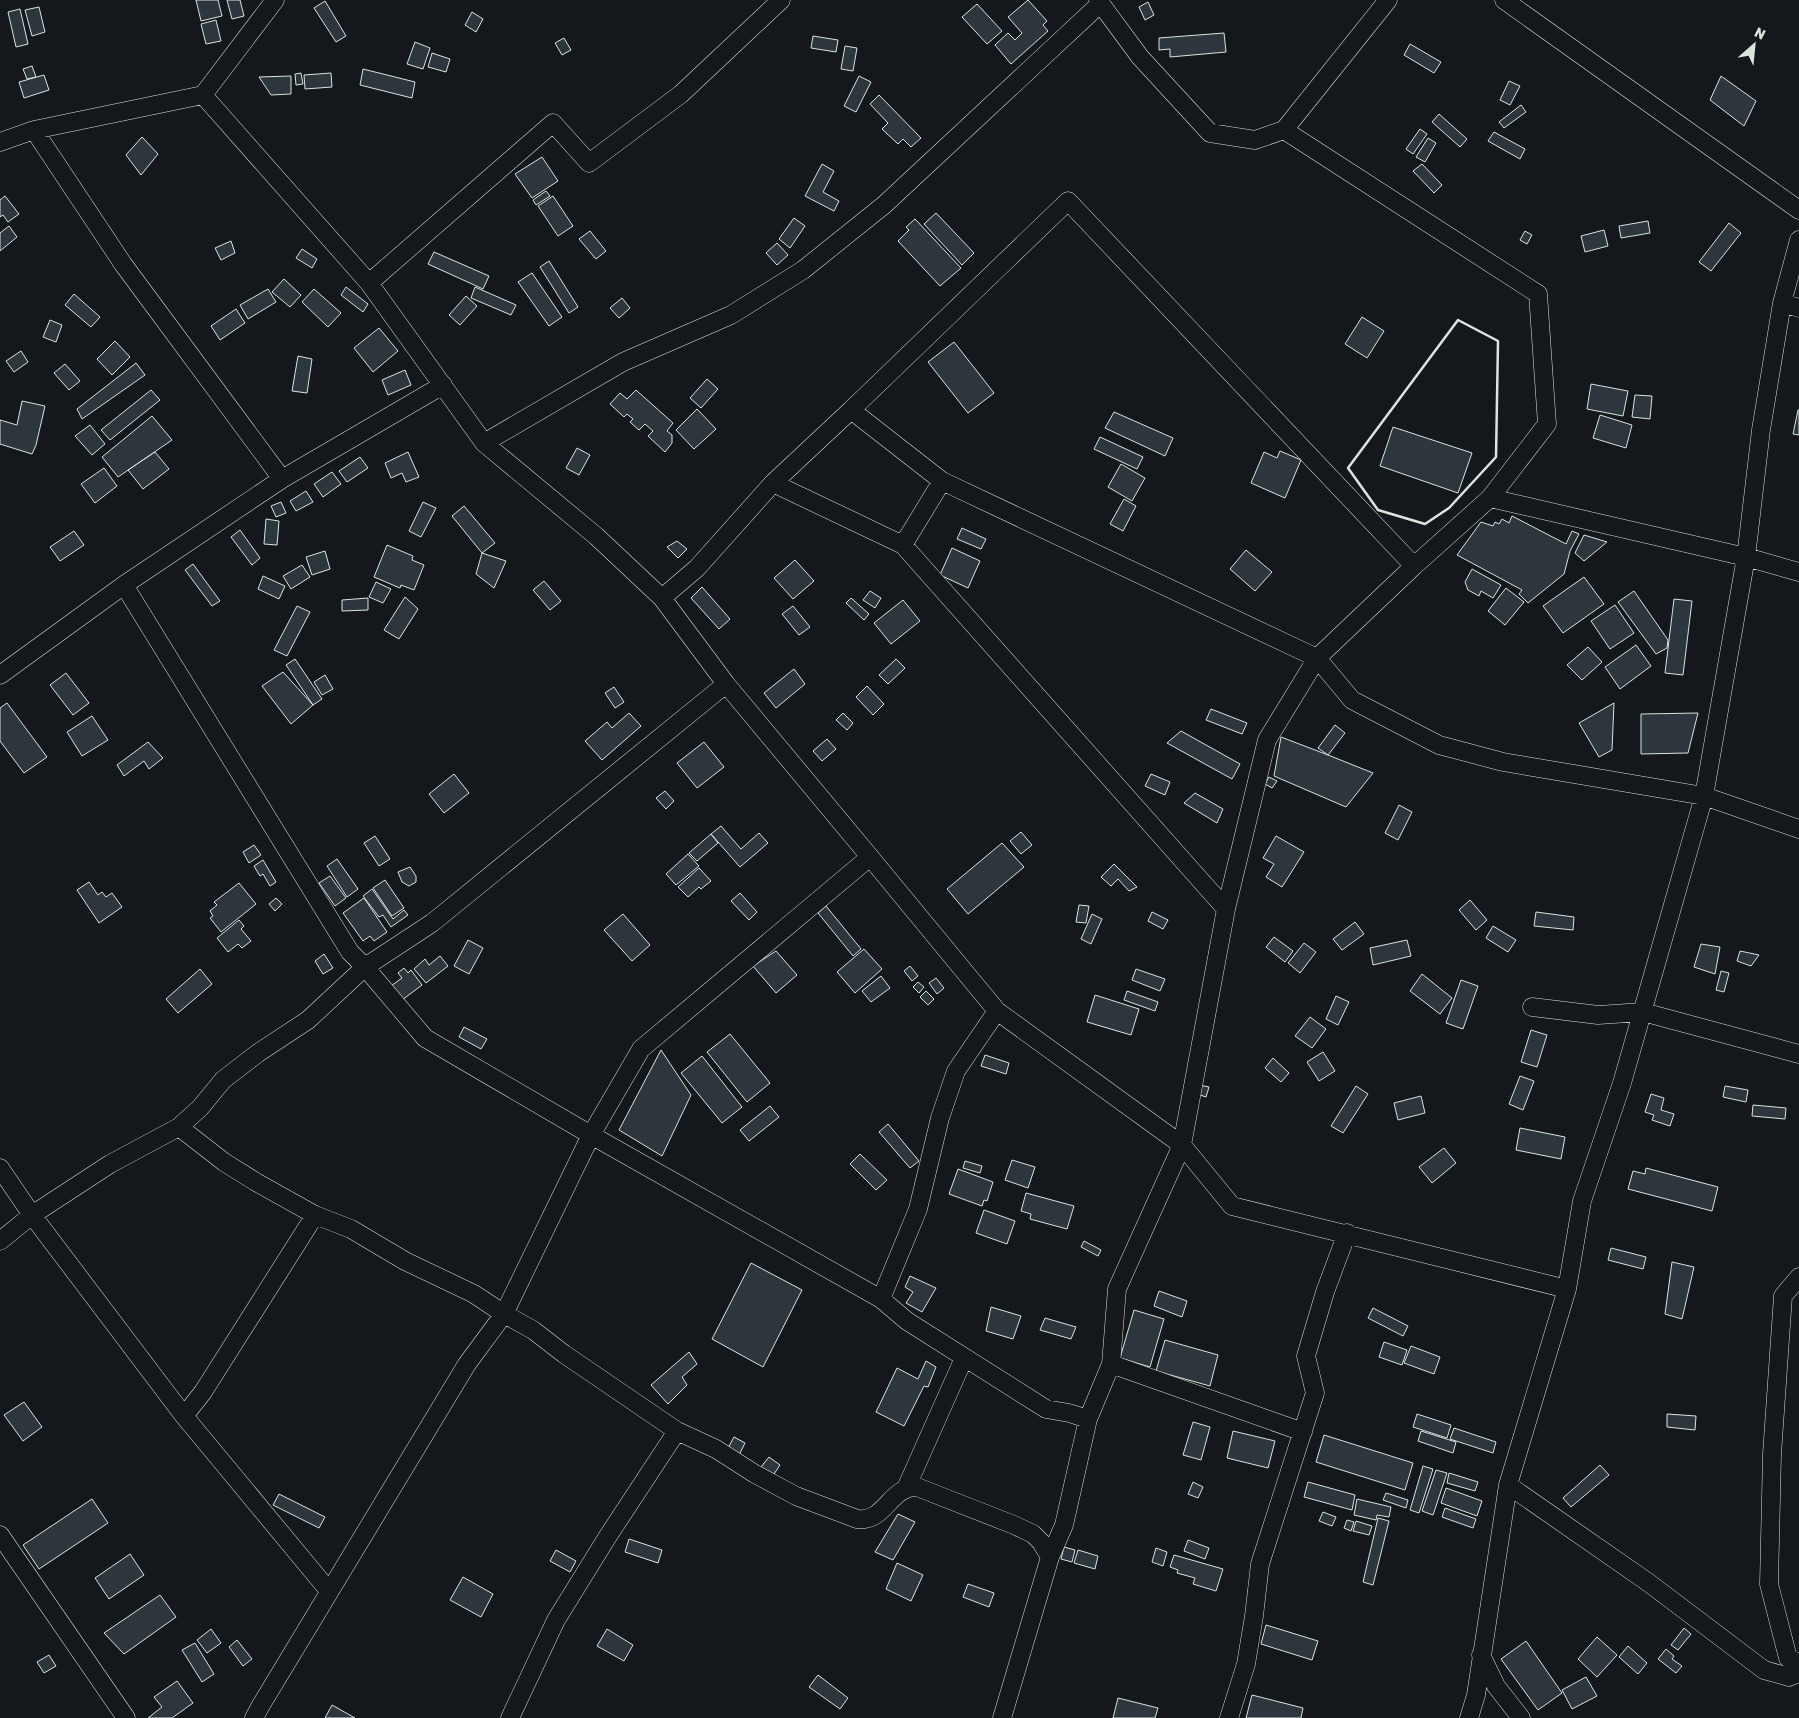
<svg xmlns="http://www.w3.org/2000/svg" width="1799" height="1718" font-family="Rubik,sans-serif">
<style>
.building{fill:#2c363c;stroke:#d8e6dc}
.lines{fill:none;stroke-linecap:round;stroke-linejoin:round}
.street-casing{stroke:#d8e6dc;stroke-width:19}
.street{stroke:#14181c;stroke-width:18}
.wall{stroke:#d8e6dc;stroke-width:2.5}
</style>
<rect width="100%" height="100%" fill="#14181c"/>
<path class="building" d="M196,0H218L222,16L201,21Z
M227,0H240L244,16L232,19Z
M1028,0L1047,21L1043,25L1048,31L1011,64L995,45L1008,33L1015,40L1022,33L1008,17Z
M325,1L346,36L336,42L314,8Z
M1148,2L1154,15L1145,20L1139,7Z
M977,4L1002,31L987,44L962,17Z
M39,7L45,32L32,36L25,10Z
M20,9L28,44L16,47L8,12Z
M472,12L483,19L476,32L465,25Z
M216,20L221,41L206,44L201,24Z
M1224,33L1226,52L1170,57V49L1159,50V38Z
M813,36L838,40L836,52L811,48Z
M564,38L571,50L562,55L555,43Z
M415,42L430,48L423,69L407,64Z
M1410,44L1441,62L1434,73L1404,55Z
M845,46L857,48L853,71L841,69Z
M432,53L450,59L446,72L428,67Z
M32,66L36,77L27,79L23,69Z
M363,69L415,82L412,98L360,85Z
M301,73L303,84L296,85L295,74Z
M331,73L332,87L305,89L304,75Z
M44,75L49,90L24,98L19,82Z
M291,76V94L271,95L259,77Z
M859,76L871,82L856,112L844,106Z
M1721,76L1756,101L1744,126L1710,100Z
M1509,81L1520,86L1510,105L1500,100Z
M879,95L921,138L911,147L903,139L898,144L882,129L888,123L870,104Z
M1521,105L1526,112L1504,128L1499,122Z
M1439,114L1467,139L1460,147L1432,122Z
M1420,129L1427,134L1413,154L1406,149Z
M1494,132L1525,149L1520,159L1488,141Z
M142,137L158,154L141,175L126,155Z
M1428,138L1436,143L1425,162L1416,157Z
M542,157L558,181L532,198L515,174Z
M822,164L834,171L823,192L839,201L834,211L805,196Z
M1422,164L1442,185L1434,193L1413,171Z
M546,191L550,196L536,205L533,200Z
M5,196L19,214L8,222L3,215L0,217V200Z
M553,196L573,226L558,236L538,206Z
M936,213L974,253L962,265L924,224Z
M794,218L805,226L790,248L779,239Z
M915,219L961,268L940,286L898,241L909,230L906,227Z
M1648,221L1650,233L1621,238L1619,226Z
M1729,223L1741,233L1711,271L1699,262Z
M9,226L17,237L0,251V233Z
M1604,230L1608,246L1585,252L1581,236Z
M590,231L606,251L596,259L579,239Z
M1525,231L1532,235L1527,244L1520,240Z
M231,241L235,253L221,260L215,248Z
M777,243L788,255L777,265L766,253Z
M302,249L317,259L312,268L296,258Z
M434,252L489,276L483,289L428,264Z
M549,261L578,307L569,313L540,267Z
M532,273L562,317L549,326L518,282Z
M284,279L301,295L290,307L272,292Z
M346,287L368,304L363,312L341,295Z
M475,287L516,305L511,315L471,298Z
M268,289L276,302L248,319L240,305Z
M314,289L341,313L328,327L302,302Z
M74,294L100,317L91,327L65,305Z
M466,296L477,306L460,325L449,315Z
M622,298L630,308L619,318L610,308Z
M236,309L245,323L220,340L211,326Z
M1362,317L1384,331L1367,358L1345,344Z
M50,320L62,325L56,342L43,337Z
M379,328L398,351L373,372L354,348Z
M115,341L130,357L112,375L97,359Z
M954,342L994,393L968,413L928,362Z
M21,351L28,362L14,372L6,361Z
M298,356L312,359L307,393L292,391Z
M136,363L145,375L82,419L77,409Z
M65,364L80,381L69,390L54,373Z
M405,370L411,385L388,395L382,380Z
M707,379L718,389L701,408L690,398Z
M1591,384L1628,391L1623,416L1587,409Z
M151,390L160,400L110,440L101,430Z
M636,390L673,423L667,431L672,435V443L665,452L648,436L653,431L645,424L639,430L630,422L633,419L627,414L624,417L610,404L620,393L627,399Z
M1635,395L1652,396L1650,419L1632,417Z
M22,401L45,406L36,445L32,454L0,444V420L17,425Z
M697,409L716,429L694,449L676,430Z
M1798,410H1799V435L1793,434Z
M1114,412L1173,438L1165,456L1105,428Z
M1600,415L1632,425L1626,448L1593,438Z
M152,416L172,440L118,477L102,457Z
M90,425L105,444L92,455L75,436Z
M1393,427L1472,453L1458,493L1380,466Z
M1100,437L1143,457L1137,469L1094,449Z
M577,448L590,455L579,475L566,468Z
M1280,451L1301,460L1285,498L1251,483L1264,452L1277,458Z
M155,452L169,469L143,489L128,470Z
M408,452L419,477L406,482L402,473L391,478L385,463Z
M360,457L368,468L347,482L339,471Z
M1121,464L1145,478L1132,501L1108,487Z
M104,468L117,486L95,503L81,484Z
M332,472L341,484L323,497L314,484Z
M306,491L313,502L296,511L290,501Z
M1124,499L1136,506L1123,531L1110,524Z
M281,502L286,513L276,517L271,506Z
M423,502L436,508L421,537L409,531Z
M464,506L495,543L482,553L452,516Z
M1512,516L1566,544L1572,531L1579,534L1570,551L1564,574L1528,603L1519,594L1522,590L1457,555L1481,522L1493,526L1495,522L1499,524L1502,519L1509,523Z
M266,519L279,521L277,545L264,544Z
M962,528L986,539L981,549L957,539Z
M240,530L260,558L252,565L231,537Z
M74,531L84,545L60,561L50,547Z
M1584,535L1607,542L1584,561L1575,553Z
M677,541L687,549L678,558L667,547Z
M387,545L413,556L412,560L424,565L414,590L401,585L400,588L374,577Z
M952,548L980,561L968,588L940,575Z
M1246,550L1272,572L1255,591L1230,569Z
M325,551L330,569L312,575L306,557Z
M482,553L506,561L494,588L476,574Z
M795,560L814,581L793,599L774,578Z
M193,564L220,601L212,606L185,570Z
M302,565L310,577L291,589L283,576Z
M1472,569L1501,585L1493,598L1481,591L1479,596L1468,590L1465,582Z
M263,576L285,586L279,599L258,589Z
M1584,577L1604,604L1563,633L1543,606Z
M544,581L561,601L550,610L533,590Z
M376,582L391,589L383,603L369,597Z
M702,587L730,619L719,629L691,598Z
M1506,588L1524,602L1505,625L1488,611Z
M870,591L881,598L875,608L863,600Z
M1634,591L1668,640L1667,648L1656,654L1618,602Z
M405,597L418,609L399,639L384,630Z
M368,598V610L342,611V600Z
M851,598L869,614L864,620L846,603Z
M1674,599L1692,601L1683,675L1665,673Z
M903,600L920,621L891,644L874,623Z
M1615,605L1634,633L1610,649L1591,621Z
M297,606L310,612L287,656L274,650Z
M793,606L810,627L799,635L782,614Z
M1636,645L1651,666L1620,689L1605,667Z
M1588,647L1602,662L1582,680L1567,665Z
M295,659L322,699L313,705L286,665Z
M896,659L905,668L888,684L879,675Z
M794,669L805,684L776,708L764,693Z
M283,672L313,705L291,724L262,686Z
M66,673L89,703L73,715L50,685Z
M325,675L333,689L322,695L314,682Z
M867,686L884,704L873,715L856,697Z
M614,687L624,702L615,708L605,693Z
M7,703L47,757L24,773L0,741V708Z
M1614,703L1612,750L1599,757L1579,723Z
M1211,709L1247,723L1242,734L1206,720Z
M629,713L641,726L602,760L585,741L607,722L612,728Z
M843,713L853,723L847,730L836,720Z
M1698,713L1688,753L1641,754V714Z
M92,716L108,740L82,756L67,732Z
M1335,725L1345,733L1328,755L1318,748Z
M1181,731L1240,764L1232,779L1167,743Z
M1281,737L1328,755L1373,773L1346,807L1274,776Z
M827,739L836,749L822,761L813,751Z
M148,742L163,758L149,769L144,761L124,776L117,765Z
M704,742L724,767L697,788L677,763Z
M454,774L469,793L444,813L429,794Z
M1151,774L1170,782L1165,795L1145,786Z
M1269,777L1277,781L1272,788L1265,784Z
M665,791L674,801L666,809L656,798Z
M1195,793L1223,809L1217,823L1184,803Z
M1399,805L1412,812L1398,840L1385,833Z
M721,826L741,849L759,833L768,843L740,867L711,834Z
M1021,832L1032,845L1021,854L1010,841Z
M711,834L718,843L697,861L689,853Z
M375,836L390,859L379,866L364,843Z
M1276,836L1304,852L1282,887L1266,877L1274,864L1263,858Z
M1002,843L1024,867L968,914L947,889Z
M254,845L261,855L249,863L243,852Z
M688,854L699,866L676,885L666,874Z
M337,859L358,889L347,897L327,866Z
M263,860L276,882L270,886L263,874L260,876L254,866Z
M1114,864L1137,887L1129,891L1118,879L1111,886L1101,877Z
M410,867L416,876V882L409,886L402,882L398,872Z
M699,868L711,881L701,889L699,887L688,897L678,887Z
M330,876L346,898L335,906L319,883Z
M385,880L404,908L392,916L373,888Z
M89,882L98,895L102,892L106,897L112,893L122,907L99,923L77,890Z
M239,883L256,904L221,932L210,918L213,916L210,911L217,905L214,902Z
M372,889L393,919L404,910L408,915L391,927L383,915L379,917L363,896Z
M740,893L757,912L749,920L731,901Z
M276,898L282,904L275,911L269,904Z
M364,898L387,932L374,941L370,936L363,941L343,913Z
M1470,900L1487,920L1476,930L1459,910Z
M1079,905L1089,906L1086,923L1076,922Z
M826,906L861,949L853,956L818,913Z
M1152,912L1168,920L1163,929L1148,921Z
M1536,912L1574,917L1573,930L1534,926Z
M623,914L650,945L632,961L604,930Z
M1092,914L1102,919L1091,944L1081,939Z
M239,920L244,926L241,929L251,941L242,948L238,944L228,952L217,938Z
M1355,922L1364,934L1342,950L1333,939Z
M1493,926L1516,940L1508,952L1486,938Z
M1274,937L1293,951L1285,962L1266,947Z
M468,940L483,948L469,974L454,966Z
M1407,940L1411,956L1373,965L1370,948Z
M1304,943L1316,952L1300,973L1288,963Z
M1701,944L1720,947L1715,974L1694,967Z
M864,949L882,969L855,993L837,972Z
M776,951L797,975L776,993L753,966Z
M1740,951L1759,955L1751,966L1737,961Z
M324,954L333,968L323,974L315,961Z
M440,956L448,966L426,983L414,969L425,959L429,965Z
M910,966L918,976L912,981L904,971Z
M404,968L408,973L411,970L422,985L402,1000L391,986L402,978L398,973Z
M200,969L212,984L178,1013L166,999Z
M1136,969L1165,979L1160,991L1132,980Z
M1721,971L1729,973L1724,992L1716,990Z
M1422,974L1452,998L1440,1014L1410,991Z
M881,976L890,988L871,1002L862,991Z
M936,978L944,988L937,994L929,983Z
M1461,980L1478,986L1463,1029L1446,1023Z
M918,982L924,987L919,993L913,987Z
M926,991L934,999L928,1005L920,997Z
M1127,991L1158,1002L1155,1011L1124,1000Z
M1095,995L1139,1009L1131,1035L1087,1022Z
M1336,996L1349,1002L1338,1025L1326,1019Z
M1310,1017L1326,1029L1312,1048L1295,1036Z
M464,1027L487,1039L481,1049L459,1037Z
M1531,1030L1547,1035L1537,1067L1521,1062Z
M730,1034L770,1083L747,1102L707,1052Z
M661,1050L691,1095L662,1156L619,1130Z
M1323,1052L1335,1071L1319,1081L1307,1062Z
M985,1055L1009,1063L1006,1074L981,1066Z
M702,1056L742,1107L722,1123L681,1073Z
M1273,1058L1289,1073L1281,1082L1265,1068Z
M1520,1076L1534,1081L1523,1110L1509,1104Z
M1199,1085L1209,1087L1206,1097L1197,1094Z
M1356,1086L1368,1094L1343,1133L1331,1126Z
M1725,1086L1748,1090L1746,1102L1723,1097Z
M1651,1094L1664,1098L1661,1110L1674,1114L1670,1126L1652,1120L1654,1115L1645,1112Z
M1421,1096L1425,1113L1398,1120L1394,1103Z
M1753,1105L1786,1108L1785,1119L1752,1116Z
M770,1106L779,1117L749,1141L740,1130Z
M888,1124L919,1161L910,1168L879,1132Z
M1520,1128L1565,1137L1561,1159L1516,1150Z
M1444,1148L1456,1163L1432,1183L1419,1167Z
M860,1154L887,1180L876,1190L850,1164Z
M1012,1160L1035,1167L1028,1188L1005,1180Z
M965,1161L982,1166L980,1173L963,1168Z
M1646,1168L1718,1187L1712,1211L1628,1189L1633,1171L1645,1174Z
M958,1169L993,1182L987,1201L984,1200L982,1206L949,1194Z
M1026,1193L1074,1206L1067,1229L1030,1219L1031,1214L1021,1211Z
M984,1210L1015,1221L1007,1244L976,1233Z
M1084,1241L1101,1250L1098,1256L1081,1247Z
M1611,1248L1646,1257L1643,1269L1608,1260Z
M1672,1262L1694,1267L1682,1319L1665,1314Z
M751,1263L802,1290L763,1367L712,1339Z
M910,1276L936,1288L922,1312L906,1303L913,1292L905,1287Z
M1159,1291L1187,1301L1182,1317L1154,1306Z
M991,1307L1021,1316L1013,1339L986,1331Z
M1373,1308L1408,1326L1403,1336L1368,1318Z
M1134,1310L1164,1319L1150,1367L1120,1358Z
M1045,1318L1076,1327L1071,1339L1040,1330Z
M1165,1340L1218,1355L1210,1386L1156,1371Z
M1384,1342L1407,1350L1402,1365L1379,1357Z
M1411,1346L1440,1357L1434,1374L1404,1363Z
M689,1352L697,1364L682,1377L687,1385L668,1404L651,1385Z
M926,1361L936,1367L928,1387L924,1386L904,1426L876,1412L897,1368L918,1379Z
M24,1402L42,1427L23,1441L4,1415Z
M1417,1414L1451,1425L1447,1438L1413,1427Z
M1667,1414L1696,1416L1695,1430L1667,1427Z
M1193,1422L1210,1427L1201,1460L1183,1455Z
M1454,1428L1496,1442L1493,1453L1450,1439Z
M1233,1431L1275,1441L1268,1468L1227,1458Z
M1421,1431L1456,1442L1453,1453L1418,1441Z
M1324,1435L1413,1463L1405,1490L1316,1462Z
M734,1437L745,1443L739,1455L728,1448Z
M769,1457L780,1465L774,1474L761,1467Z
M1600,1465L1609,1475L1571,1507L1563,1498Z
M1423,1466L1433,1469L1419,1513L1410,1510Z
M1436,1470L1447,1473L1433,1515L1422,1511Z
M1449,1473L1478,1482L1475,1491L1447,1483Z
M1193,1482L1203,1487L1198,1498L1188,1494Z
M1308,1482L1355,1495L1352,1510L1304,1497Z
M1446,1488L1482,1501L1477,1516L1441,1503Z
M1386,1493L1408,1500L1406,1508L1383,1500Z
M279,1494L325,1517L319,1528L273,1505Z
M92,1499L108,1523L39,1569L23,1545Z
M1357,1499L1391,1507L1389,1517L1377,1515L1376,1520L1354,1515Z
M1445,1508L1476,1519L1473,1528L1442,1517Z
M1323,1512L1336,1517L1332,1526L1319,1521Z
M898,1514L915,1522L893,1560L875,1552Z
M1378,1518L1389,1521L1373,1585L1363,1582Z
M1347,1520L1354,1522L1351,1531L1344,1528Z
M1356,1521L1372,1526L1369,1535L1353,1531Z
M629,1539L662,1550L658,1563L625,1552Z
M1188,1540L1209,1548L1205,1559L1184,1551Z
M1064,1547L1075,1550L1072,1562L1061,1559Z
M1156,1548L1167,1552L1163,1566L1152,1562Z
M556,1550L576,1561L570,1572L550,1561Z
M1078,1550L1098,1556L1095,1569L1074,1563Z
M130,1554L144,1575L109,1599L95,1578Z
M1174,1555L1223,1569L1216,1591L1193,1584L1195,1578L1177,1573L1178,1570L1170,1567Z
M897,1563L923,1575L911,1601L886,1589Z
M463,1577L493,1594L481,1617L450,1600Z
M968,1584L994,1593L989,1607L963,1597Z
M160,1595L176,1617L124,1654L104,1633Z
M1266,1625L1318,1641L1312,1660L1261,1644Z
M1684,1628L1691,1634L1678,1650L1671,1645Z
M211,1629L221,1643L207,1653L197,1640Z
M607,1629L633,1645L624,1661L597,1646Z
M1597,1637L1617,1655L1597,1677L1578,1659Z
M237,1640L252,1659L243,1666L229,1647Z
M1526,1641L1562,1693L1538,1710L1501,1659Z
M195,1643L214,1674L202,1682L182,1650Z
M1628,1646L1647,1663L1638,1674L1619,1657Z
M1666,1649L1674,1656L1672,1659L1682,1666L1676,1673L1658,1659Z
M49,1655L56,1666L44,1673L37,1662Z
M818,1675L848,1698L840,1709L809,1687Z
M1586,1677L1597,1696L1572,1709L1562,1690Z
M177,1681L193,1703L172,1718H148L162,1707L154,1697Z
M1252,1695L1303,1708L1301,1718H1246Z
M1118,1698L1158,1708L1155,1718H1113Z
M332,1705L355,1718H325Z"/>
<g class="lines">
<defs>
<path id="street" d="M1504,0L1799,210
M203,95L369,283L484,443L596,536L662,598L726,684L870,857L997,1011L1182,1145L1232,1206L1567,1289
M1284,130L1388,0
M0,142L34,130L203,95L275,0
M369,283L553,123L589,163L681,94L781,0
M1782,303L1799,308
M851,410L1068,201L1414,566
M484,443L623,362L731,315L803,270L884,205L1101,3
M282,479L443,385
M773,483L851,410L942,481L1317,658L1352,700L1439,745L1503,762L1704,796L1799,829
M1490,498L1746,557L1799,572
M903,545L942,481
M124,585L350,952L365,967L425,1038L591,1135L881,1299L907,1321L1046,1409L1069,1413L1088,1419
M662,598L697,568L773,483L903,545L1226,909
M0,675L124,585L282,479L123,264L34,130
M1532,1007L1598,1015L1643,1012L1799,1054
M179,1127L224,1162L256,1182L315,1215L351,1229L405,1261L474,1294L504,1314L533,1330L564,1354L677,1431L716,1449L755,1474L796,1496L857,1519C885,1523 890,1486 917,1487L1014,1525L1033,1534L1041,1542L1050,1557
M0,1168L32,1215L110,1164L179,1127L200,1108L223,1080L258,1053L308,1020L365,967L432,923L726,684
M0,1241L32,1215L184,1416L329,1591
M1799,1277L1783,1296L1772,1454L1769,1584L1788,1658L1799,1663
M881,1299L918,1209L940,1118L956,1071L997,1011
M1111,1364L1303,1432
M184,1416L203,1392L315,1215
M1508,1485L1649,1583L1764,1670L1789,1677L1798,1673L1799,1670
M907,1486L964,1358
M0,1535L126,1718
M1481,1655L1496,1686L1521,1718
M254,1718L261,1705L467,1364L504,1314L591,1135L641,1049L870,857
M510,1718L556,1620L608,1536L677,1431
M1002,1718L1050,1557L1064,1525L1088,1419L1111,1364L1117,1289L1182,1145L1226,909L1267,740L1317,658L1414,566L1490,498L1547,424L1538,294L1284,130L1255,140L1210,133L1140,57L1098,0
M1229,1718L1246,1664L1254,1616L1260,1564L1315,1393L1306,1356L1325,1292L1347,1233
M1469,1718L1476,1695L1508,1485L1567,1289L1582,1201L1622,1083L1704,796L1746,557L1761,430L1782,303L1799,240"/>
</defs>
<use href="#street" class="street-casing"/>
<use href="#street" class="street"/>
<path class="wall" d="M1458,320L1498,341L1496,457L1449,508L1425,524L1378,510L1348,468Z"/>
</g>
<g transform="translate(1754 45) rotate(27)" stroke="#14181c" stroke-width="4" paint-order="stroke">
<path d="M0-4L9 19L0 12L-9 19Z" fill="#d8e6dc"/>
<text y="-8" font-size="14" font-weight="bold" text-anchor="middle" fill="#d8e6dc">N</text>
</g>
</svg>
